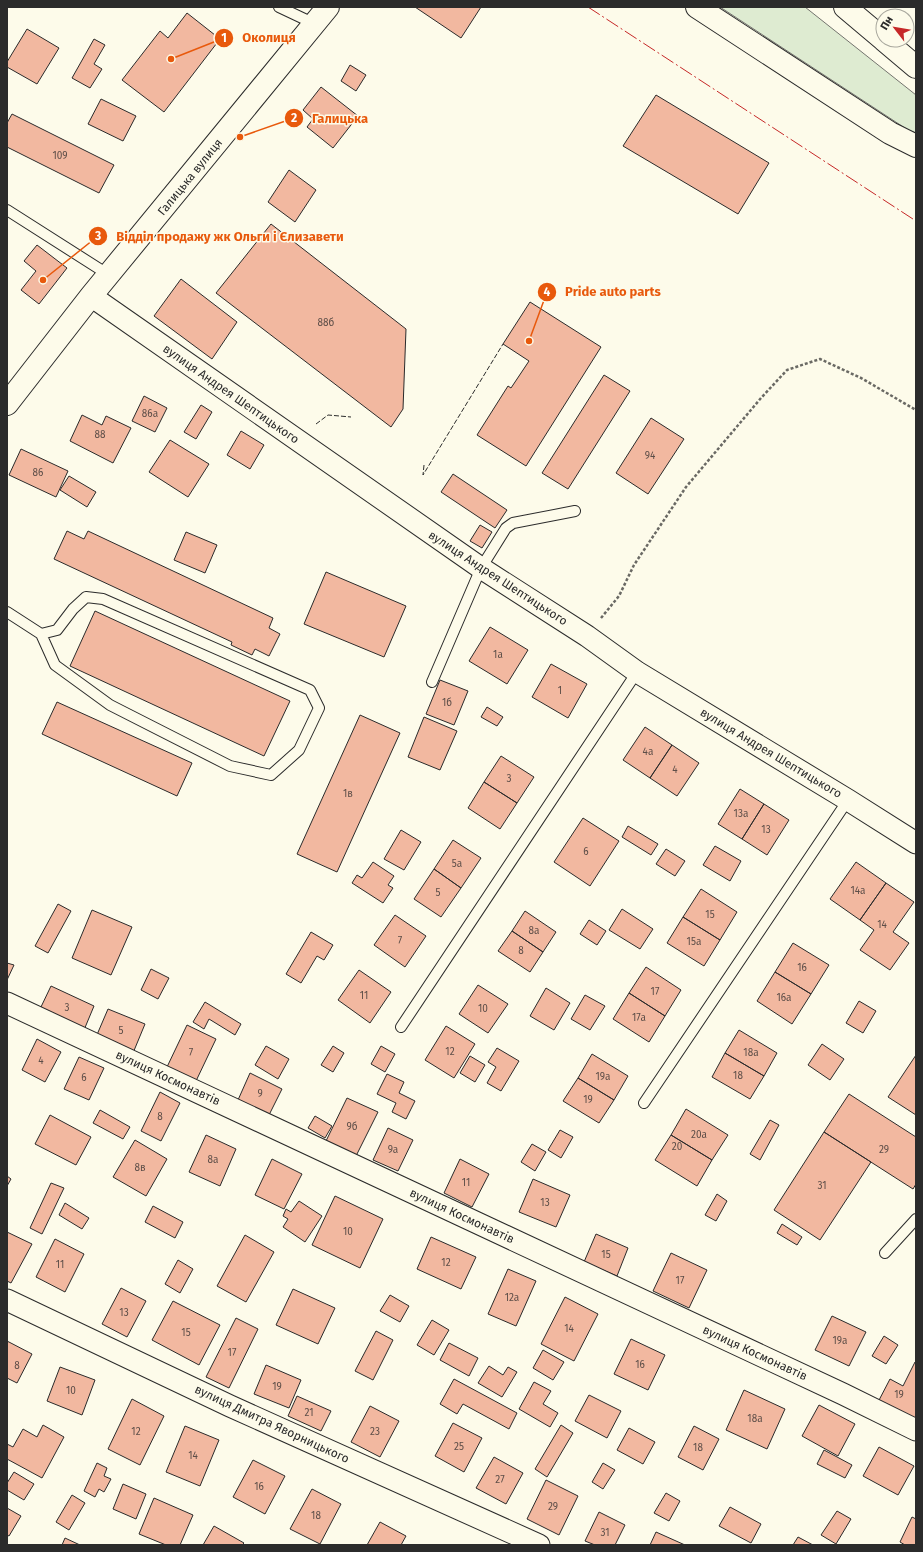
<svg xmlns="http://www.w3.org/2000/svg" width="923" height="1552" font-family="'Fira Sans',sans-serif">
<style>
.green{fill:#deebd1;stroke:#74746e}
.building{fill:#f2b8a0;stroke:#2b2b2b}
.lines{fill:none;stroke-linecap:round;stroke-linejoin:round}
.service-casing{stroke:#2b2b2b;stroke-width:12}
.minor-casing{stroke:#2b2b2b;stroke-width:23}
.primary-casing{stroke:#2b2b2b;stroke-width:24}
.trunk-casing{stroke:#2b2b2b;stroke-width:24}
.path{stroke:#6a6964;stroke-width:2.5;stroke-dasharray:3 2;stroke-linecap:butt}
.service{stroke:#fdfbea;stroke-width:10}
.minor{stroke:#fdfbea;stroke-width:21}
.primary{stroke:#fdfbea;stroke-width:22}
.trunk{stroke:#fdfbea;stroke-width:22}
.fence{stroke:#2b2b2b;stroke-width:1;stroke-dasharray:5 2;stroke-linecap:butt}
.power{stroke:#c62828;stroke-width:1;stroke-dasharray:14 3 2 3;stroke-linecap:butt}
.labels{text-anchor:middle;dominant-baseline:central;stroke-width:3;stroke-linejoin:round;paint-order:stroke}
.number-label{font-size:10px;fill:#5d4e48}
.street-label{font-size:12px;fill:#2b2b2b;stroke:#fdfbea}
.leader{fill:none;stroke:#e8590c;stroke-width:1.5}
.callout-dot{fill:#e8590c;stroke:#fdfbea;stroke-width:1.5}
.mark-label{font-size:12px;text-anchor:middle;font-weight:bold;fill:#fff}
.callout-label{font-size:13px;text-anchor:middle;font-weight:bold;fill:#e8590c;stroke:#fdfbea;stroke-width:3;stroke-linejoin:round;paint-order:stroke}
</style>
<rect width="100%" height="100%" fill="#fdfbea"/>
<path class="green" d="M720,7H805L916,95V133L908,130Z"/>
<path class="building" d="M415,7H481L461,38Z
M187,13L220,39L164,112L122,80L160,31L168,38Z
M27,29L59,48L37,84L7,67V62Z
M94,39L105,45L94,64L102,69L90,88L72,78Z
M350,65L366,75L356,91L341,81Z
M321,87L358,116L333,148L307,127L313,119L303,110Z
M656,95L769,163L738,214L623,146Z
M101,99L136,116L123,141L88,124Z
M12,114L114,165L99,193L7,147V123Z
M289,170L316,190L295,222L268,202Z
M271,224L406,329L403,409L391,427L216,293Z
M37,245L67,268L39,304L21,290L36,271L24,261Z
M181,279L237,322L212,359L154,316Z
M530,302L601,347L526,466L477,435L508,386L511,388L529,361L503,344Z
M604,375L630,391L568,489L542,473Z
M144,396L167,408L155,432L132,421Z
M201,405L212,412L196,439L184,432Z
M82,415L102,425L106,416L131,428L113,463L70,441Z
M651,418L684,439L648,494L616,473Z
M241,431L264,445L250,469L227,455Z
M170,440L209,464L188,497L149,472Z
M21,449L68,471L56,497L9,475Z
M453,474L507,510L495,528L441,492Z
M69,476L96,492L87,507L60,490Z
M480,525L492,532L482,548L470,541Z
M67,531L84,539L88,531L273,618L269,628L280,634L269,656L255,649L252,655L231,645L232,642L54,559Z
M186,532L217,545L205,573L174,560Z
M326,572L406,606L384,657L304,624Z
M95,611L290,701L264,756L70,666Z
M490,627L528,650L507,684L469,661Z
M551,664L587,684L568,718L532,697Z
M440,680L468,691L454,725L426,714Z
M57,702L192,763L177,796L42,734Z
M487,707L503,717L497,726L481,717Z
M360,715L400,733L337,872L297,854Z
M424,717L457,731L440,770L408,757Z
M645,727L672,745L650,778L623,760Z
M672,745L699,763L677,796L650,778Z
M501,756L534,777L517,803L484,782Z
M484,782L517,803L500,829L468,808Z
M740,789L764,804L742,839L718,824Z
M764,804L789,820L767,855L742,839Z
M583,818L619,841L590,886L554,862Z
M628,826L658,844L651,855L622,837Z
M401,830L421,842L404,870L384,859Z
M453,840L481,858L461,888L434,869Z
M715,846L741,861L730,881L703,865Z
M666,849L685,861L675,876L656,864Z
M373,862L394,876L388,885L393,888L383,903L352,883L357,875L362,878Z
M856,862L886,883L860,920L830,899Z
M434,869L461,888L441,917L414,899Z
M886,883L914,902L893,932L909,943L890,970L860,950L874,930L860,920Z
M701,889L737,912L720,940L683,917Z
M58,904L71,911L48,953L35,946Z
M622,909L653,929L640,949L609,930Z
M92,910L132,927L111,975L72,958Z
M525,911L556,932L543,952L512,931Z
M395,915L426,936L405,967L374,945Z
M683,917L720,940L704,966L667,943Z
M589,920L606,931L597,945L580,934Z
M512,931L543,952L530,972L498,951Z
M311,932L333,945L324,960L317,956L301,983L286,974Z
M793,943L829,965L811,994L775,972Z
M7,963L14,965L7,980Z
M646,967L681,990L665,1016L629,993Z
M151,969L169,978L158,999L141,990Z
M359,970L391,992L370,1023L338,1000Z
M775,972L811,994L792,1024L757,1001Z
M478,985L508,1004L488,1033L459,1014Z
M51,986L94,1006L84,1030L40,1009Z
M546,988L570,1003L554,1030L530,1016Z
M629,993L665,1016L649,1042L613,1019Z
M585,995L605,1006L590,1030L571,1019Z
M859,1001L876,1011L863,1033L846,1023Z
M205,1002L241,1024L235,1035L209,1019L204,1029L193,1022Z
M108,1009L145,1024L133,1053L96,1037Z
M187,1025L216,1039L196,1081L167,1067Z
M446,1026L475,1044L454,1078L425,1060Z
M739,1030L777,1053L764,1076L725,1053Z
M37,1039L61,1052L45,1082L22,1070Z
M822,1044L844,1059L830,1080L808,1065Z
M266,1046L289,1059L278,1079L255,1065Z
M333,1046L344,1053L333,1072L321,1065Z
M381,1046L395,1054L385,1072L371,1064Z
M497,1048L519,1061L501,1091L487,1083L496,1067L488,1062Z
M725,1053L764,1076L750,1099L712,1077Z
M592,1054L628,1076L614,1100L578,1078Z
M916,1055V1115L888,1097Z
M470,1056L485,1065L475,1082L460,1073Z
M79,1057L104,1068L89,1100L64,1089Z
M250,1073L282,1089L269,1115L238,1100Z
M387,1074L404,1082L399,1093L415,1101L406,1119L392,1112L396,1103L377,1094Z
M578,1078L614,1100L599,1123L563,1101Z
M160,1092L180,1103L161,1141L141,1131Z
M849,1094L916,1137V1184L913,1189L824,1132Z
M347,1098L378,1112L356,1156L326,1141Z
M686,1109L728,1135L712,1160L671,1135Z
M100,1110L130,1127L123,1139L93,1123Z
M50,1115L91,1137L76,1165L35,1144Z
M315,1116L332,1126L325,1138L308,1128Z
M770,1120L779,1125L760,1160L750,1154Z
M388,1128L413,1140L398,1171L373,1160Z
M560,1130L573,1137L561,1158L548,1150Z
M824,1132L871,1162L820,1240L774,1210Z
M206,1135L236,1149L220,1186L189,1172Z
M671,1135L712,1160L697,1186L655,1160Z
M135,1140L167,1159L146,1196L113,1177Z
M532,1144L546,1152L535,1171L521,1162Z
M272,1159L302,1174L284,1209L255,1195Z
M460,1159L489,1174L472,1207L444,1193Z
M7,1176L11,1179L7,1186Z
M533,1179L570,1195L556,1227L519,1212Z
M51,1183L64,1188L42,1234L30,1228Z
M717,1194L727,1201L716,1221L705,1215Z
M335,1196L383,1219L360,1268L312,1245Z
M299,1201L322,1216L305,1242L283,1227L288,1219L283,1216L286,1209L291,1212Z
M65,1203L89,1218L82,1229L59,1215Z
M153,1206L183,1222L175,1238L145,1222Z
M782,1224L802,1237L797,1245L777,1233Z
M7,1232L32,1244L11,1283L7,1281Z
M596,1234L628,1248L617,1276L584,1262Z
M245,1235L274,1252L246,1302L217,1286Z
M431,1237L476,1257L461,1289L417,1269Z
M55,1239L84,1254L65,1292L36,1277Z
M671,1253L707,1270L689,1308L653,1291Z
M178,1260L193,1269L180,1293L165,1284Z
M508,1269L536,1281L516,1326L488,1314Z
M121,1288L146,1301L127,1337L102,1324Z
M293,1289L335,1308L318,1344L276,1325Z
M390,1295L409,1306L400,1322L380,1311Z
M565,1297L598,1314L574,1361L541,1344Z
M173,1301L220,1325L199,1365L152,1340Z
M832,1316L866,1332L849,1366L815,1350Z
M236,1318L258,1329L229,1388L206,1377Z
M432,1320L449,1330L434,1355L417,1345Z
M376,1331L393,1340L373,1380L355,1371Z
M884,1336L898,1345L886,1364L872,1356Z
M631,1339L665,1355L648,1390L614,1374Z
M7,1341L32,1354L17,1383L7,1378Z
M449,1343L478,1358L469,1376L440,1360Z
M543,1350L564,1362L553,1380L533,1368Z
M915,1362H916V1424L877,1404L890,1379L903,1386Z
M266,1365L301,1380L289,1408L254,1394Z
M489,1366L503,1375L508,1367L517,1372L502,1397L478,1383Z
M60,1367L95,1380L82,1415L47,1401Z
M454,1379L517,1413L509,1429L463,1404L457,1414L440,1404Z
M534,1382L551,1391L543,1404L558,1413L550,1427L519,1409Z
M744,1390L785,1409L767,1449L726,1430Z
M589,1395L621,1411L607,1438L575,1421Z
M297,1396L331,1411L321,1431L288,1416Z
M132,1399L164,1416L140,1465L108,1449Z
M819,1405L855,1424L838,1456L802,1436Z
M370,1406L399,1421L380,1457L351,1442Z
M453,1423L482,1438L464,1472L435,1456Z
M43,1425L64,1437L42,1478L7,1459V1444L13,1447L23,1429L37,1437Z
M561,1425L573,1433L547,1477L535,1469Z
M185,1426L219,1440L200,1486L166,1472Z
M694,1426L719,1439L703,1470L678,1457Z
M629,1428L655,1442L643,1464L617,1450Z
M879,1447L914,1466L898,1495L863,1476Z
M824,1450L852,1465L845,1478L817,1464Z
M494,1457L523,1473L506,1504L476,1488Z
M253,1460L285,1476L265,1514L233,1497Z
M97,1463L107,1468L104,1476L111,1479L104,1492L99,1489L95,1497L84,1491Z
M603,1463L615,1470L603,1489L592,1482Z
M14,1472L34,1484L24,1500L7,1490V1483Z
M546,1480L578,1496L559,1535L527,1519Z
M123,1484L146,1494L136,1519L113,1509Z
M312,1489L341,1504L320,1544L290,1529Z
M666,1493L680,1501L669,1521L654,1513Z
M72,1495L85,1503L69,1530L56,1522Z
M154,1498L193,1515L180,1545H166L139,1534Z
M730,1507L761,1524L751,1543L719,1526Z
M7,1508L21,1516L9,1536L7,1535Z
M837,1511L851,1519L836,1544L821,1535Z
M599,1512L625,1525L615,1545H595L585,1541Z
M912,1517L916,1519V1543L915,1545H905L900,1542Z
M380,1522L406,1536L401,1545H367Z
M214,1526L244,1543L242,1545H203Z
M656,1532L685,1545H650Z
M798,1537L813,1545H793Z
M65,1538L80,1545H62Z"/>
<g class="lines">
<defs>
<path id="service" d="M279,7L315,24
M7,210L109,275
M7,612L41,634L55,665L110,705L230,766L271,775L299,750L319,708L310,690L103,599L86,597L73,609L57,630L41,634
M432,682L481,568L506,528L513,523L575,511
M401,1027L637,672
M644,1103L848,800
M885,1253L916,1219"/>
<path id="minor" d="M91,296L481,568L587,636L637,672L848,800L916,843
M7,1003L843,1394L916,1430
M7,1300L230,1406L539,1545"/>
<path id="primary" d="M7,404L91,296L328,7"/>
<path id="trunk" d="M697,7L890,133L916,146
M845,7L883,39
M884,40L916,67"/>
</defs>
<use href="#service" class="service-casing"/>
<use href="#minor" class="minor-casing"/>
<use href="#primary" class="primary-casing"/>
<use href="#trunk" class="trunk-casing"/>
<path class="path" d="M601,618L619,596L634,565L686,487L761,398L787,370L820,359L861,378L916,410"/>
<use href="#service" class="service"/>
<use href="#minor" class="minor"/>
<use href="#primary" class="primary"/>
<use href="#trunk" class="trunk"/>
<path class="fence" d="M316,424L328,415L351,417
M424,465L423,475L503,344"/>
<path class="power" d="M588,7L916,221"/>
</g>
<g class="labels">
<g class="number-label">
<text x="60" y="156">109</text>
<text x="326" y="323">88б</text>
<text x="150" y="414">86а</text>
<text x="100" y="435">88</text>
<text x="650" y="456">94</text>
<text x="38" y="473">86</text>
<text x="498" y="655">1а</text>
<text x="560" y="691">1</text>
<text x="447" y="703">1б</text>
<text x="648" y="752">4а</text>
<text x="675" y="770">4</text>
<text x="509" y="779">3</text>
<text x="348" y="794">1в</text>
<text x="741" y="814">13а</text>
<text x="766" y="830">13</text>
<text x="586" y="852">6</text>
<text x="457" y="864">5а</text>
<text x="858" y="891">14а</text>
<text x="438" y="893">5</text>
<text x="710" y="915">15</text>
<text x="882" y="925">14</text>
<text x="534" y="931">8а</text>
<text x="400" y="941">7</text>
<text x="694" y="942">15а</text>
<text x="521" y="951">8</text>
<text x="802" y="968">16</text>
<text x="655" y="992">17</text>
<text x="364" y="996">11</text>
<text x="784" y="998">16а</text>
<text x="67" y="1008">3</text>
<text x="483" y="1009">10</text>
<text x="639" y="1018">17а</text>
<text x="121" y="1031">5</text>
<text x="450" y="1052">12</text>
<text x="191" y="1053">7</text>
<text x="751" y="1053">18а</text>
<text x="41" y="1061">4</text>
<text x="738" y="1076">18</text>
<text x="603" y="1077">19а</text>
<text x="84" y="1078">6</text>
<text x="260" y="1094">9</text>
<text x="588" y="1100">19</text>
<text x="160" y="1117">8</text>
<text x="352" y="1127">9б</text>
<text x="699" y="1135">20а</text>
<text x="677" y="1147">20</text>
<text x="393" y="1150">9а</text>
<text x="884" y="1150">29</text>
<text x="213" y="1160">8а</text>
<text x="140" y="1168">8в</text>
<text x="466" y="1183">11</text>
<text x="822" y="1186">31</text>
<text x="545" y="1203">13</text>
<text x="348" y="1232">10</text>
<text x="606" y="1255">15</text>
<text x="446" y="1263">12</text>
<text x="60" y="1265">11</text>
<text x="680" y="1281">17</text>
<text x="512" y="1298">12а</text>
<text x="124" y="1313">13</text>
<text x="569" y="1329">14</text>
<text x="186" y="1333">15</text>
<text x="840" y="1341">19а</text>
<text x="232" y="1353">17</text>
<text x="640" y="1365">16</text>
<text x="17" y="1366">8</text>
<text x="277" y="1387">19</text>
<text x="71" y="1391">10</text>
<text x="899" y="1395">19</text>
<text x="309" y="1413">21</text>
<text x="755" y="1419">18а</text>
<text x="136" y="1432">12</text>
<text x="375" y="1432">23</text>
<text x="459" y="1447">25</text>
<text x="698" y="1448">18</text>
<text x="193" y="1456">14</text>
<text x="500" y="1480">27</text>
<text x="259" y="1487">16</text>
<text x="553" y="1507">29</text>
<text x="316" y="1516">18</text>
<text x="605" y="1533">31</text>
</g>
<g class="street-label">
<text transform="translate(190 177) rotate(-51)">Галицька вулиця</text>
<text transform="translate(231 394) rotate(35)">вулиця Андрея Шептицького</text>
<text transform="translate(498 578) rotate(33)">вулиця Андрея Шептицького</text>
<text transform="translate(771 753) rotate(31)">вулиця Андрея Шептицького</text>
<text transform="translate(168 1078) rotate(25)">вулиця Космонавтів</text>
<text transform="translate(462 1216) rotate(25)">вулиця Космонавтів</text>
<text transform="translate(755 1353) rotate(25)">вулиця Космонавтів</text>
<text transform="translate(272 1424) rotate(25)">вулиця Дмитра Яворницького</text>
</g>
</g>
<path class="leader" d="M171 59L224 38M240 137L294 118M43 280L98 236M529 341L547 292"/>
<g class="callout-dot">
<circle cx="171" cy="59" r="4"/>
<circle cx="240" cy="137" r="4"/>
<circle cx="43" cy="280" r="4"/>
<circle cx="529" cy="341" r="4"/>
<circle cx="224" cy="38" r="10"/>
<circle cx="294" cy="118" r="10"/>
<circle cx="98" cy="236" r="10"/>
<circle cx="547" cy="292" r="10"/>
</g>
<g class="mark-label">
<text x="224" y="42">1</text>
<text x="294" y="122">2</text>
<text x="98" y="240">3</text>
<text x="547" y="296">4</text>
</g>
<g class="callout-label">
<text x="269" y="42">Околиця</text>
<text x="340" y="123">Галицька</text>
<text x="230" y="241">Відділ продажу жк Ольги і Єлизавети</text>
<text x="613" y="296">Pride auto parts</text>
</g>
<rect width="923" height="1552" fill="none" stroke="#2b2b2b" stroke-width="16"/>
<g transform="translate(895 28) rotate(301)"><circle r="19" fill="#fdfbea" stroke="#a9a89e"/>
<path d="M0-3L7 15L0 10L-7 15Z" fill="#c62828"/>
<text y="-6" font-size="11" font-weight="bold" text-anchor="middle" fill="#2b2b2b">Пн</text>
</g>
</svg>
